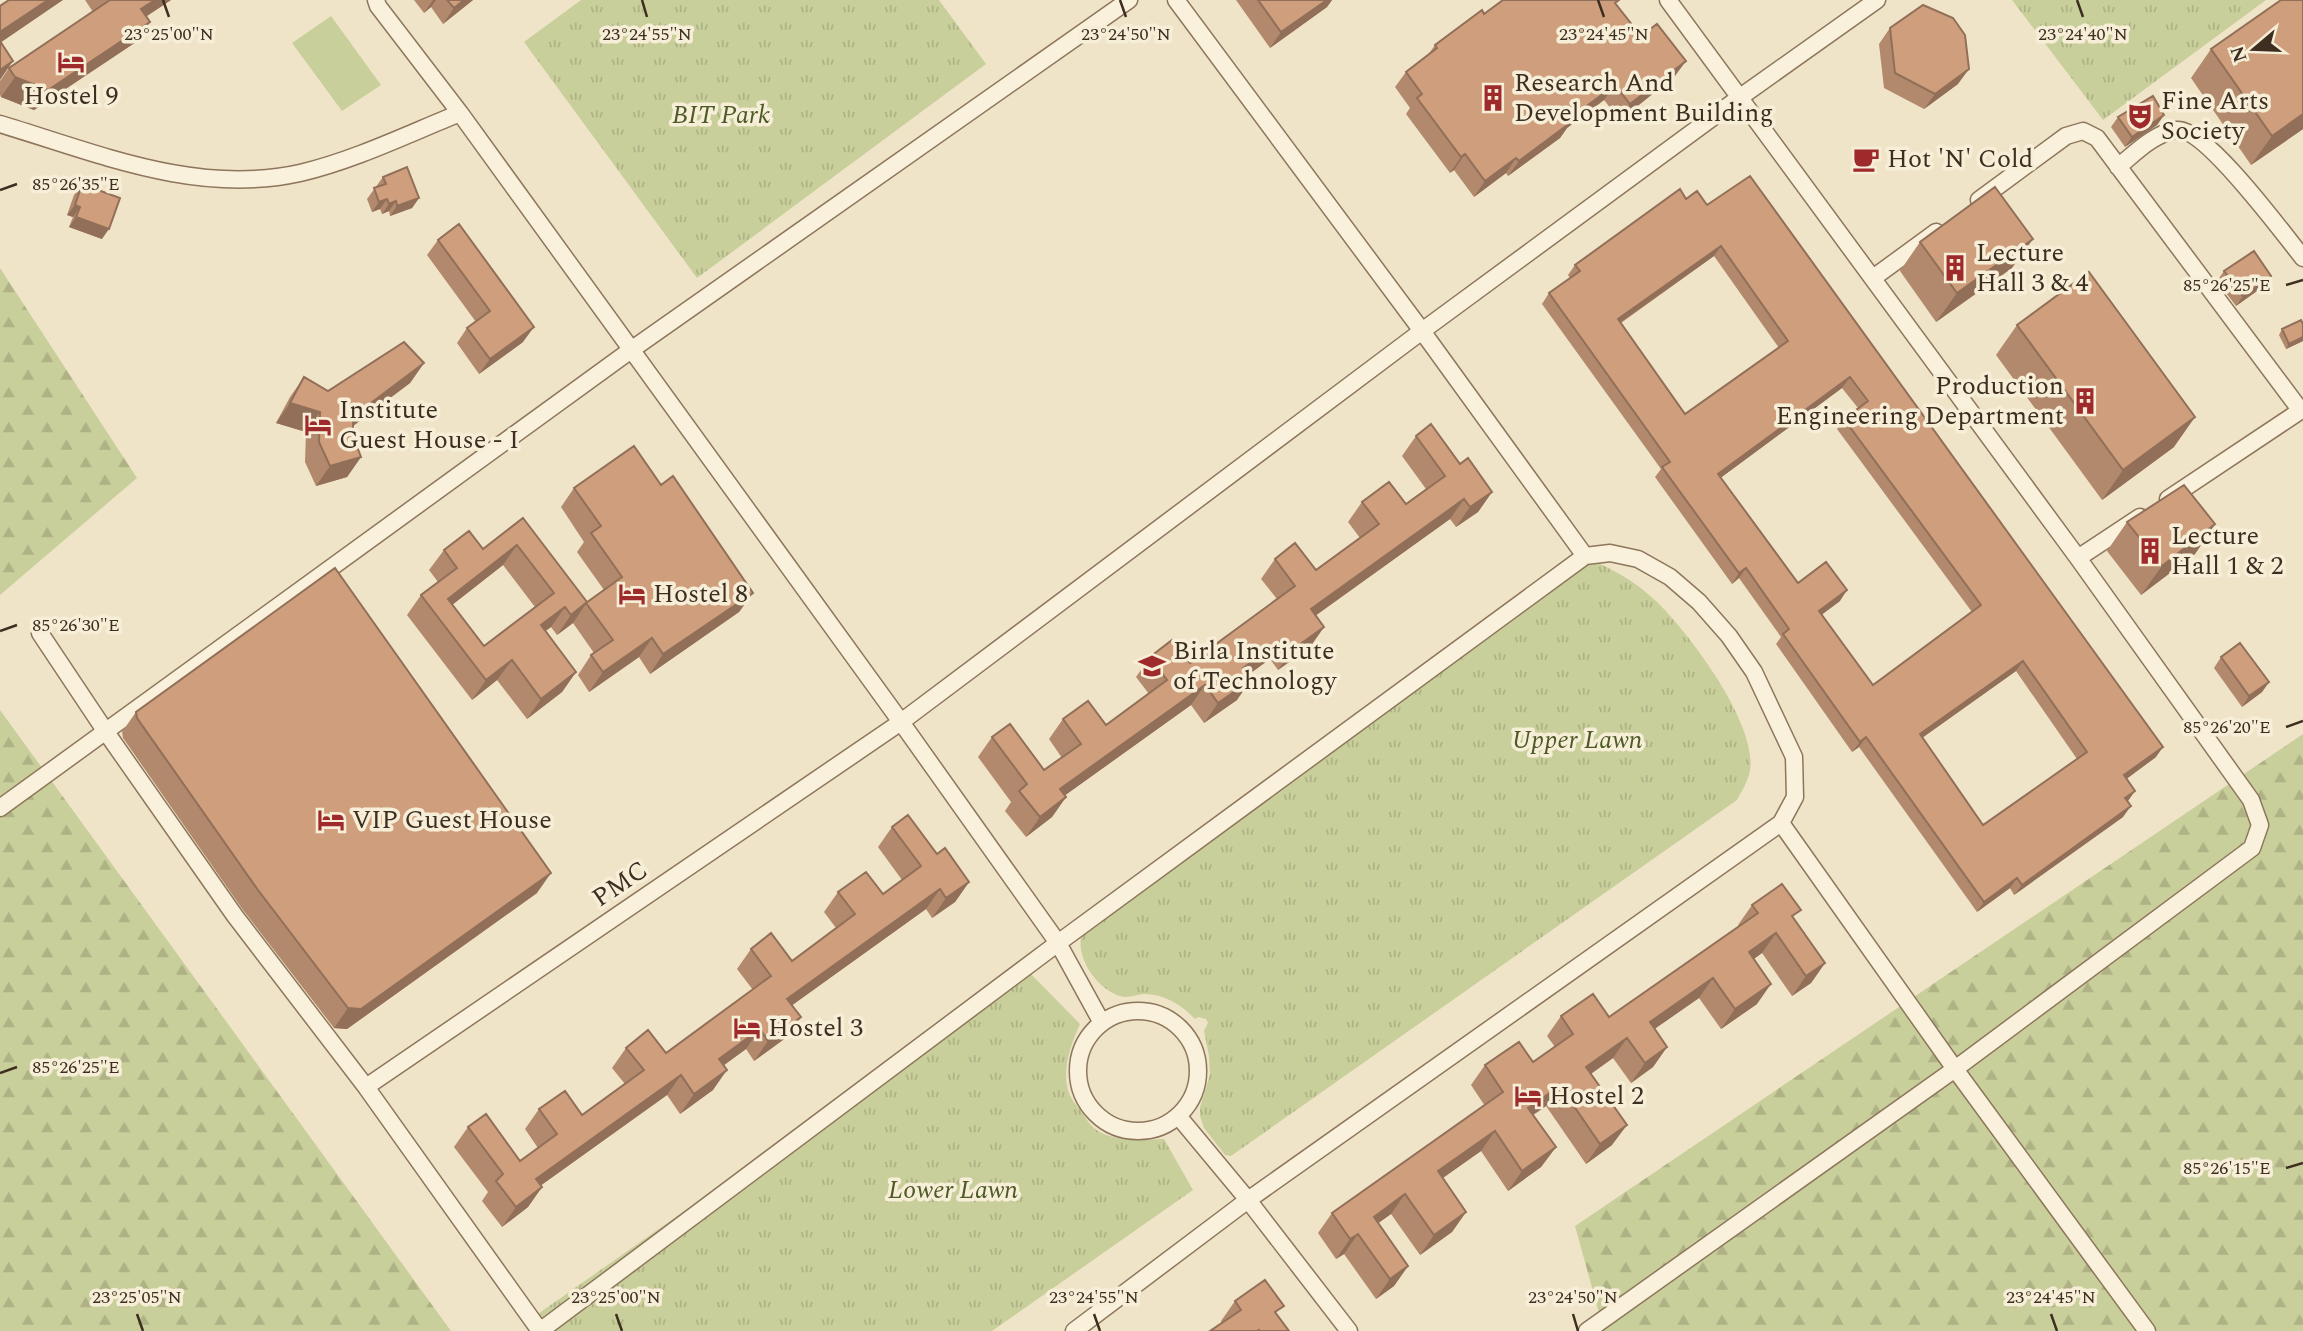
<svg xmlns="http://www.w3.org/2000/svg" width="2303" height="1331" font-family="Spectral,serif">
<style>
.forest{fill:url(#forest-firs)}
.park{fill:url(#park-tufts)}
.pitch{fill:#c9cf9b}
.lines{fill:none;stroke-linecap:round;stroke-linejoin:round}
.street-casing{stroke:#8d765c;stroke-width:19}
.street{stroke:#faf1dc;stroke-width:16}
.wall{fill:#b2896c;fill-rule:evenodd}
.shaded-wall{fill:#916f58}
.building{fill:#cf9f7d;stroke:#916f58;stroke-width:2;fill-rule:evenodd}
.ticks{fill:none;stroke:#3d2e20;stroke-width:2.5}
.labels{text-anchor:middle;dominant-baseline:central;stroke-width:7;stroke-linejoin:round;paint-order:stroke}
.poi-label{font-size:26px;fill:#3d2e20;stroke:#f7eed8;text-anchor:start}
.park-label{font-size:26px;font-style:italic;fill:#4d5a26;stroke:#f7eed8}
.street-label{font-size:26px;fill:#3d2e20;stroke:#f7eed8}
.ticks-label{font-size:18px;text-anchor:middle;fill:#3d2e20;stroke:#f7eed8;stroke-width:7;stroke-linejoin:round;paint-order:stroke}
</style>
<defs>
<pattern id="forest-firs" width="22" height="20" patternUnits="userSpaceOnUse" patternTransform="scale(1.75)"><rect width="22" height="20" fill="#c9cf9b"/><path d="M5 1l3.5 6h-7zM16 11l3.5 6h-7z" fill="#aeb285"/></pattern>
<pattern id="park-tufts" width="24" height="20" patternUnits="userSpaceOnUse" patternTransform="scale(1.75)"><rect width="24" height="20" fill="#c9cf9b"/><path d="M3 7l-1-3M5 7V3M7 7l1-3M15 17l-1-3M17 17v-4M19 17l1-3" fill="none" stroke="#aeb285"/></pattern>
</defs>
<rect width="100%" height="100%" fill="#f0e4c8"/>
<path class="forest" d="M0,268L137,478L0,595Z
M0,710L451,1331H0Z
M2303,734V1331H1604L1575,1226Z"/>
<path class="park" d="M581,0H939L986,64L697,278L524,42Z
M2012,0H2266L2103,120Z
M1598,563C1620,573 1639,585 1656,601C1689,633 1758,724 1750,771C1748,781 1742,791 1737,800L1231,1156L1225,1155L1204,1128L1200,1116V1107L1210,1075L1209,1056L1204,1031L1208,1023L1206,1019L1198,1017L1195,1019C1181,1004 1162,993 1142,994C1137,995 1130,997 1125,997C1099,994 1072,955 1083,931L1579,564Z
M1027,970L1080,1024C1071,1044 1061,1071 1069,1093C1071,1099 1077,1106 1081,1111C1085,1117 1090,1125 1095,1129C1113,1142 1143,1140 1164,1139L1193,1190L992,1331H546L535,1316Z"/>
<path class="pitch" d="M331,16L381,85L342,111L292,43Z"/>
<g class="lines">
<defs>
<path id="street" d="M376,0L378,6L460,113L901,722L1058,943L1102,1023
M1176,0L1422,331L1585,556
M0,124C97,153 197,196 300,173C355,160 408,134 460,113
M2118,167C2135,153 2154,133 2177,130C2205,127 2283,233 2303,258
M1979,200L2066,136L2083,131L2097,138L2301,411
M1873,278L1936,232
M2168,499L2303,409
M2078,558L2140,517
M40,633L106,732L235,916L366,1087L540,1331L1058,943L1585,556L1610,553L1638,559L1670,577L1699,602L1729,636L1754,672L1794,757L1795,797L1781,823L1248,1200L1074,1331
M0,808L631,350L1129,0
M1781,823L1955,1069L2147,1331
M1078 1071a60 60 0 1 1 120 0a60 60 0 1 1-120 0Z
M366,1087L901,722L1422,331L1739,98L1877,0
M1179,1117L1248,1200L1349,1331
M1587,1331L1955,1069L2252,848L2260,825L2251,800L2078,558L1668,0"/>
</defs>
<use href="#street" class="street-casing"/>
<use href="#street" class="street"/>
</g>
<path class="wall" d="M85,0H171L147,16L150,22L136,42L34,110L1,97L0,95V81L9,68L93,12Z
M414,0H473L443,24L431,7L424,13Z
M1236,0H1332L1327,7L1270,48Z
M1616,5L1641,36L1675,76L1620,120L1604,100L1567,128L1560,138L1508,176L1506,173L1474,197L1454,170L1450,173L1406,114L1410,108L1395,87L1406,72L1428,55L1435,45L1484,14Z
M1890,28L1958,84L1924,109L1884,88L1879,44Z
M2211,49L2303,129L2251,165L2191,78Z
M2164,115L2157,125L2125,147L2111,127L2118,117Z
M1750,176L2156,757L2126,779L2127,802L2123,817L2014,895L2010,888L1977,912L1859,747L1852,752L1776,644L1781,637L1739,578L1732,584L1655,477L1661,469L1542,304L1549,293L1570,278L1568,275L1575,265L1686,199L1707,205ZM1714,256L1779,348L1685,414L1621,323ZM1842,388L1858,408L1844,419L1837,429L1972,612L1873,685L1821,615L1840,601L1798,583L1720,478ZM2016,671L2077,759L1983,825L1922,738Z
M383,177L419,198L412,208L390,216L389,211L382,214L380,209L372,212L367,199Z
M82,184L102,239L69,227L73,217L67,215L74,195Z
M438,240L523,342L479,374L457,343L467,328L476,322L427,255Z
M1920,242L2012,268L1936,322L1900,271Z
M2224,271L2271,276L2264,286L2236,306L2217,281Z
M2017,325L2174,447L2102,500L1996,355Z
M2282,329L2303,341L2286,349L2279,335Z
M424,363L410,383L353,426V436L361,457L347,477L316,486L305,462L306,432L276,423L290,397L304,377L328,391Z
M1416,436L1460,464L1492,492L1478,512L1456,527L1450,519L1316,615L1324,627L1310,647L1278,670L1270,659L1247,675L1237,700L1204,723L1191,705L1065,795L1066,797L1052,817L1026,837L1005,811L1011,802L978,757L992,737L1044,770L1062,758L1049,739L1063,719L1106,725L1149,694L1136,677L1150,657L1190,663L1277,599L1261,579L1275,559L1316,570L1360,538L1348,522L1362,502L1406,504L1426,489L1402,456Z
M661,485L753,593L739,612L650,674L639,657L589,692L578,675L591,655L594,653L573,623L557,635L551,627L545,631L576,672L562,692L527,719L497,680L472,700L407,615L421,595L438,582L429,570L444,550L483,549L523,518L587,602L604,590L577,552L584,542L561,507L574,488ZM503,565L535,607L484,646L452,605Z
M2127,522L2215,524L2195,554L2141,595L2107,551Z
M2221,657L2269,682L2262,692L2242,707L2214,668Z
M136,712L537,893L347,1029L334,1028L243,910L123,738L122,732Z
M892,827L937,854L969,882L955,902L932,918L926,909L792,1005L787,1037L754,1061L746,1049L724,1065L713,1090L680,1114L667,1095L541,1185L542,1187L528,1207L502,1227L482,1201L488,1192L454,1147L468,1127L520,1161L538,1148L525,1129L539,1109L582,1115L625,1084L612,1068L626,1048L666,1053L753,990L737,969L751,949L792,961L836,928L824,912L838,892L883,894L902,880L878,847Z
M1752,905L1794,919L1825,963L1811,983L1792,996L1762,953L1754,959L1757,1004L1721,1029L1699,998L1654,1029L1667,1047L1653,1067L1631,1083L1613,1058L1591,1074L1612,1145L1586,1164L1546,1106L1533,1115L1556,1147L1541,1167L1508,1191L1481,1151L1443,1178L1466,1212L1452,1232L1420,1255L1391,1214L1378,1223L1408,1266L1394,1286L1376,1299L1344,1254L1336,1259L1318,1233L1332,1213L1485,1106L1471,1085L1485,1065L1533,1062L1555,1047L1547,1036L1561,1016L1609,1017L1739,927L1738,925Z
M1235,1301L1277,1316L1289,1331H1210L1222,1323L1221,1321Z"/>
<path class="shaded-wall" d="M48,0H63L0,43V32Z
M155,0H171L127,29L141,9Z
M433,0H436L431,7L424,13Z
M464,0H473L443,24L454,8Z
M1327,0H1332L1327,7L1270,48L1281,32Z
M150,22L136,42L34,110L1,97L15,77Z
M13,61L0,80V70Z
M1686,61L1675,76L1620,120L1630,104Z
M1969,69L1958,84L1924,109L1935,94Z
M1615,85L1604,100L1567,128L1560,138L1508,176L1519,161L1568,120Z
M2303,114V129L2251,165L2272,136Z
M2164,115L2157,125L2125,147L2132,137Z
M1465,154L1454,170L1450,173L1461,157Z
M1516,158L1506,173L1474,197L1485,181Z
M419,198L412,208L390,216L397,206Z
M387,199L380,209L372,212L379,202Z
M396,201L389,211L382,214L389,204Z
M75,205L80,207L73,217L67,215Z
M76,217L109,229L102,239L69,227Z
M2033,239L2012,268L1936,322L1957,293Z
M1721,246L1714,256L1611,329L1618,319Z
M2271,276L2264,286L2236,306L2243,296Z
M534,327L523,342L479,374L490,359Z
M2303,337V341L2286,349L2289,344Z
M424,363L410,383L353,426V421L367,406Z
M1850,377L1842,388L1711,485L1718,474Z
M290,403L320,412L306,432L276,423Z
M2195,417L2174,447L2102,500L2123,470Z
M361,457L347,477L316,486L330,466Z
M1492,492L1478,512L1456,527L1470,507Z
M1464,499L1450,519L1297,629L1311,609Z
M2215,524L2195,554L2141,595L2162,566Z
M517,545L503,565L438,616L448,599Z
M1746,568L1739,578L1732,584L1739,573Z
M1847,590L1840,601L1812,622L1819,611Z
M753,593L739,612L650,674L663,654Z
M587,602L573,623L557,635L571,615Z
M565,607L551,627L527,645L541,625Z
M1324,627L1310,647L1278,670L1292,650Z
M652,638L639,657L589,692L603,672Z
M1284,639L1270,659L1229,689L1243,668Z
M512,660L497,680L472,700L486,680Z
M2023,661L2016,671L1912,745L1920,734Z
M576,672L562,692L527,719L541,699Z
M1251,680L1237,700L1204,723L1218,703Z
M2269,682L2262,692L2242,707L2249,696Z
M1205,685L1191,705L1046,809L1060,789Z
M1866,737L1859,747L1852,752L1860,742Z
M2163,747L2156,757L2117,786L2124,775Z
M2135,791L2128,801L2118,809L2125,798Z
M1066,797L1052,817L1026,837L1040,817Z
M2131,806L2123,817L2014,895L2022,885Z
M551,873L537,893L347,1029L334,1028L348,1008Z
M2017,878L2010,888L1977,912L1984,902Z
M969,882L955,902L932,918L946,898Z
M940,889L926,909L773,1019L787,999Z
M1776,933L1762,953L1735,972L1749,952Z
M1825,963L1811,983L1792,996L1806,976Z
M1713,978L1699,998L1636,1042L1650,1022Z
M1771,984L1757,1004L1721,1029L1735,1009Z
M801,1017L787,1037L754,1061L768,1041Z
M760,1029L746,1049L705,1079L719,1059Z
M1627,1038L1613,1058L1572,1087L1586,1067Z
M1667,1047L1653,1067L1631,1083L1645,1063Z
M727,1070L713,1090L680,1114L694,1094Z
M681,1075L667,1095L522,1199L536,1179Z
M1560,1086L1546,1106L1514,1128L1528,1108Z
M1627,1125L1612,1145L1586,1164L1600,1144Z
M1495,1131L1481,1151L1424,1191L1438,1171Z
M1556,1147L1541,1167L1508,1191L1522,1171Z
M542,1187L528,1207L502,1227L516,1207Z
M1405,1194L1391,1214L1359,1237L1374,1217Z
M1466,1212L1452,1232L1420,1255L1434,1235Z
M1358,1234L1344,1254L1336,1259L1350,1239Z
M1408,1266L1394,1286L1376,1299L1390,1279Z"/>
<path class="building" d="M9,0H48L0,32V6Z
M110,0H155L141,9L150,22L48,90L15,77L9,68Z
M447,0H464L454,8Z
M1258,0H1327L1281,32Z
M1503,0H1619L1615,3L1641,36L1657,24L1686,61L1630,104L1615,85L1568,120L1570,123L1519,161L1516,158L1485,181L1465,154L1461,157L1417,98L1422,94L1406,72L1437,48L1435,45L1482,10L1484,14Z
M2281,0H2303V114L2272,136L2211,49Z
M1923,5L1953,18L1965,35L1969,69L1935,94L1895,73L1890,28Z
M0,41L13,61L0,70Z
M2153,96L2164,115L2132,137L2118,117Z
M407,167L419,198L397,206L396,201L389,204L387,199L379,202L374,188L386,184L383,177Z
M1750,176L2163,747L2124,775L2135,791L2125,798L2131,806L2022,885L2017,878L1984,902L1866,737L1860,742L1783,634L1789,629L1746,568L1739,573L1662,467L1670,462L1549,293L1580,271L1575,265L1680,189L1686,199L1697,191L1707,205ZM1721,246L1788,341L1685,414L1618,319ZM1850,377L1868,401L1844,419L1981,605L1873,685L1819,611L1847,590L1826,562L1798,583L1718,474ZM2023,661L2087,752L1983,825L1920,734Z
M82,184L120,198L109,229L76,217L80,207L75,205Z
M1995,187L2033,239L1957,293L1920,242Z
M459,224L534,327L490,359L467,328L490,311L438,240Z
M2254,251L2271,276L2243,296L2224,271Z
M2089,272L2195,417L2123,470L2017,325Z
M2301,320L2303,324V337L2289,344L2282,329Z
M404,342L424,363L367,406L353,421V436L361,457L330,466L319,442L320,412L290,403L304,377L328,391Z
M1431,424L1460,464L1468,458L1492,492L1470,507L1464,499L1311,609L1324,627L1292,650L1284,639L1243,668L1251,680L1218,703L1205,685L1060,789L1066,797L1040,817L1019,791L1027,784L992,737L1010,724L1044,770L1081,744L1063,719L1088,701L1106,725L1167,680L1150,657L1172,640L1190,663L1295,586L1275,559L1295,543L1316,570L1379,524L1362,502L1389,482L1406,504L1445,476L1416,436Z
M634,446L661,485L673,476L753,593L663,654L652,638L603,672L591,655L613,640L586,603L622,577L591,533L601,526L574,488Z
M2184,485L2215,524L2162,566L2127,522Z
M523,518L587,602L571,615L565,607L541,625L576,672L541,699L512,660L486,680L421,595L457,568L444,550L469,531L483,549ZM517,545L554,593L484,646L448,599Z
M335,568L551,873L361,1009L348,1008L258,890L137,718L136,712Z
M2240,643L2269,682L2249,696L2221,657Z
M908,815L937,854L945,848L969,882L946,898L940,889L787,999L801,1017L768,1041L760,1029L719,1059L727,1070L694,1094L681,1075L536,1179L542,1187L516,1207L496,1181L503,1174L468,1127L486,1114L520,1161L557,1134L539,1109L565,1091L582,1115L644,1070L626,1048L648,1030L666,1053L771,976L751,949L771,933L792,961L855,914L838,892L866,872L883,894L921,866L892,827Z
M1782,884L1801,910L1792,916L1825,963L1806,976L1776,933L1749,952L1771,984L1735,1009L1713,978L1650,1022L1667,1047L1645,1063L1627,1038L1586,1067L1627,1125L1600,1144L1560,1086L1528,1108L1556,1147L1522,1171L1495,1131L1438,1171L1466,1212L1434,1235L1405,1194L1374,1217L1408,1266L1390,1279L1358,1234L1350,1239L1332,1213L1503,1092L1485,1065L1519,1042L1533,1062L1573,1034L1561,1016L1593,994L1609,1017L1758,913L1752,905Z
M1265,1280L1284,1306L1275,1312L1289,1331H1260L1259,1330L1257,1331H1210L1241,1310L1235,1301Z"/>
<path class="ticks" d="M163,0L169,17M642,0L647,17M1120,0L1126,17M1598,0L1604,17M2077,0L2083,17M0,190L17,184M2286,285L2303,280M0,631L17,625M2286,727L2303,721M0,1073L17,1067M2286,1168L2303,1163M137,1314L143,1331M616,1314L622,1331M1094,1314L1100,1331M1573,1314L1578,1331M2051,1314L2057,1331"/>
<defs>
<symbol id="hotel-bare" viewBox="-9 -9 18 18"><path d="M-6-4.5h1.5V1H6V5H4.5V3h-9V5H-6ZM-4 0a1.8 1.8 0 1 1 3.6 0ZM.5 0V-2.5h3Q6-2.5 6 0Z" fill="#9e2a2b" stroke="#f7eed8" stroke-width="2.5" paint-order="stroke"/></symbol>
<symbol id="building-bare" viewBox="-9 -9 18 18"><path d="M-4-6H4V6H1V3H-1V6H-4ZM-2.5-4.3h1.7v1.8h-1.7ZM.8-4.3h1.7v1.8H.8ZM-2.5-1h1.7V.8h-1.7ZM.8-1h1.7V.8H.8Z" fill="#9e2a2b" stroke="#f7eed8" stroke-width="2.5" paint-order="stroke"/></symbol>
<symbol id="theatre-bare" viewBox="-9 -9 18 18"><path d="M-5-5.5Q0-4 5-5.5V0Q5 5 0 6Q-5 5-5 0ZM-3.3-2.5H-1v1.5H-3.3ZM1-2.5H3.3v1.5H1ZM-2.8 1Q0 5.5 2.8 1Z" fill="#9e2a2b" stroke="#f7eed8" stroke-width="2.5" paint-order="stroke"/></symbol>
<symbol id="cafe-bare" viewBox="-9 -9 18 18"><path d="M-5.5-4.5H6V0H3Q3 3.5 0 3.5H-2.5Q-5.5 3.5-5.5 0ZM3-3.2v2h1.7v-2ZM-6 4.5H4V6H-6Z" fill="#9e2a2b" stroke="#f7eed8" stroke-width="2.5" paint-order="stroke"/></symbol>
<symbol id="university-bare" viewBox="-9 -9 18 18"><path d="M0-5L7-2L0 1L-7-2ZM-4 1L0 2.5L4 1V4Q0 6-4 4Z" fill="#9e2a2b" stroke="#f7eed8" stroke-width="2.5" paint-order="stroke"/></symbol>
</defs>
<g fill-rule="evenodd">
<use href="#hotel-bare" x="52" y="43" width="38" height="38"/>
<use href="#building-bare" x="1474" y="79" width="38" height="38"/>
<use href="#theatre-bare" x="2121" y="97" width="38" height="38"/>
<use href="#cafe-bare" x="1847" y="140" width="38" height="38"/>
<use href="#building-bare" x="1936" y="249" width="38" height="38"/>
<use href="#building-bare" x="2066" y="382" width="38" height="38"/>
<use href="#hotel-bare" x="299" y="406" width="38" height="38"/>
<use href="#building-bare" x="2131" y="532" width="38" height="38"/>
<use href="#hotel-bare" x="613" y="575" width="38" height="38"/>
<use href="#university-bare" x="1133" y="647" width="38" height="38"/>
<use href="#hotel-bare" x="312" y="801" width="38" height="38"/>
<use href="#hotel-bare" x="728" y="1009" width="38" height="38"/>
<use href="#hotel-bare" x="1509" y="1077" width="38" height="38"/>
</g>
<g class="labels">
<g class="poi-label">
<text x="1514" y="83">Research And<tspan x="1514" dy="30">Development Building</tspan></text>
<text x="71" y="96" text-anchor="middle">Hostel 9</text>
<text x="2161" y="101">Fine Arts<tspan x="2161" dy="30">Society</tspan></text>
<text x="1887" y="159">Hot 'N' Cold</text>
<text x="1976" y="253">Lecture<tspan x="1976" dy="30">Hall 3 &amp; 4</tspan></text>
<text x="2064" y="386" text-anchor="end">Production<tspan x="2064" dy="30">Engineering Department</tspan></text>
<text x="339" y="410">Institute<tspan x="339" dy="30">Guest House - I</tspan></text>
<text x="2171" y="536">Lecture<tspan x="2171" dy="30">Hall 1 &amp; 2</tspan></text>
<text x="653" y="594">Hostel 8</text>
<text x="1173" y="651">Birla Institute<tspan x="1173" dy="30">of Technology</tspan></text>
<text x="352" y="820">VIP Guest House</text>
<text x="768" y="1028">Hostel 3</text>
<text x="1549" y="1096">Hostel 2</text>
</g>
<g class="park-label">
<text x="721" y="115">BIT Park</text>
<text x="1577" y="740">Upper Lawn</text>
<text x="953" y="1190">Lower Lawn</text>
</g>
<g class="street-label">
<text transform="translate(620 884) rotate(-34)">PMC</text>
</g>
</g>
<g class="ticks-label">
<text x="169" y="40">23°25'00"N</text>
<text x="647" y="40">23°24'55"N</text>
<text x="1126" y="40">23°24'50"N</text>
<text x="1604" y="40">23°24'45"N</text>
<text x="2083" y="40">23°24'40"N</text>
<text x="76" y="190">85°26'35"E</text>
<text x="2227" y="291">85°26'25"E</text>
<text x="76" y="631">85°26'30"E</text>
<text x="2227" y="733">85°26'20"E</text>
<text x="76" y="1073">85°26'25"E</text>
<text x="2227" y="1174">85°26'15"E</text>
<text x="137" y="1303">23°25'05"N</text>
<text x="616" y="1303">23°25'00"N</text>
<text x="1094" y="1303">23°24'55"N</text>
<text x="1573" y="1303">23°24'50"N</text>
<text x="2051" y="1303">23°24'45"N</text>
</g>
<g transform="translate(2254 49) rotate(251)" stroke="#f7eed8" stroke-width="5" paint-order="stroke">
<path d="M0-5L12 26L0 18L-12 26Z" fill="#3d2e20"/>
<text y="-10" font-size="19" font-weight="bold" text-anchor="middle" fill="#3d2e20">N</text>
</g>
</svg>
